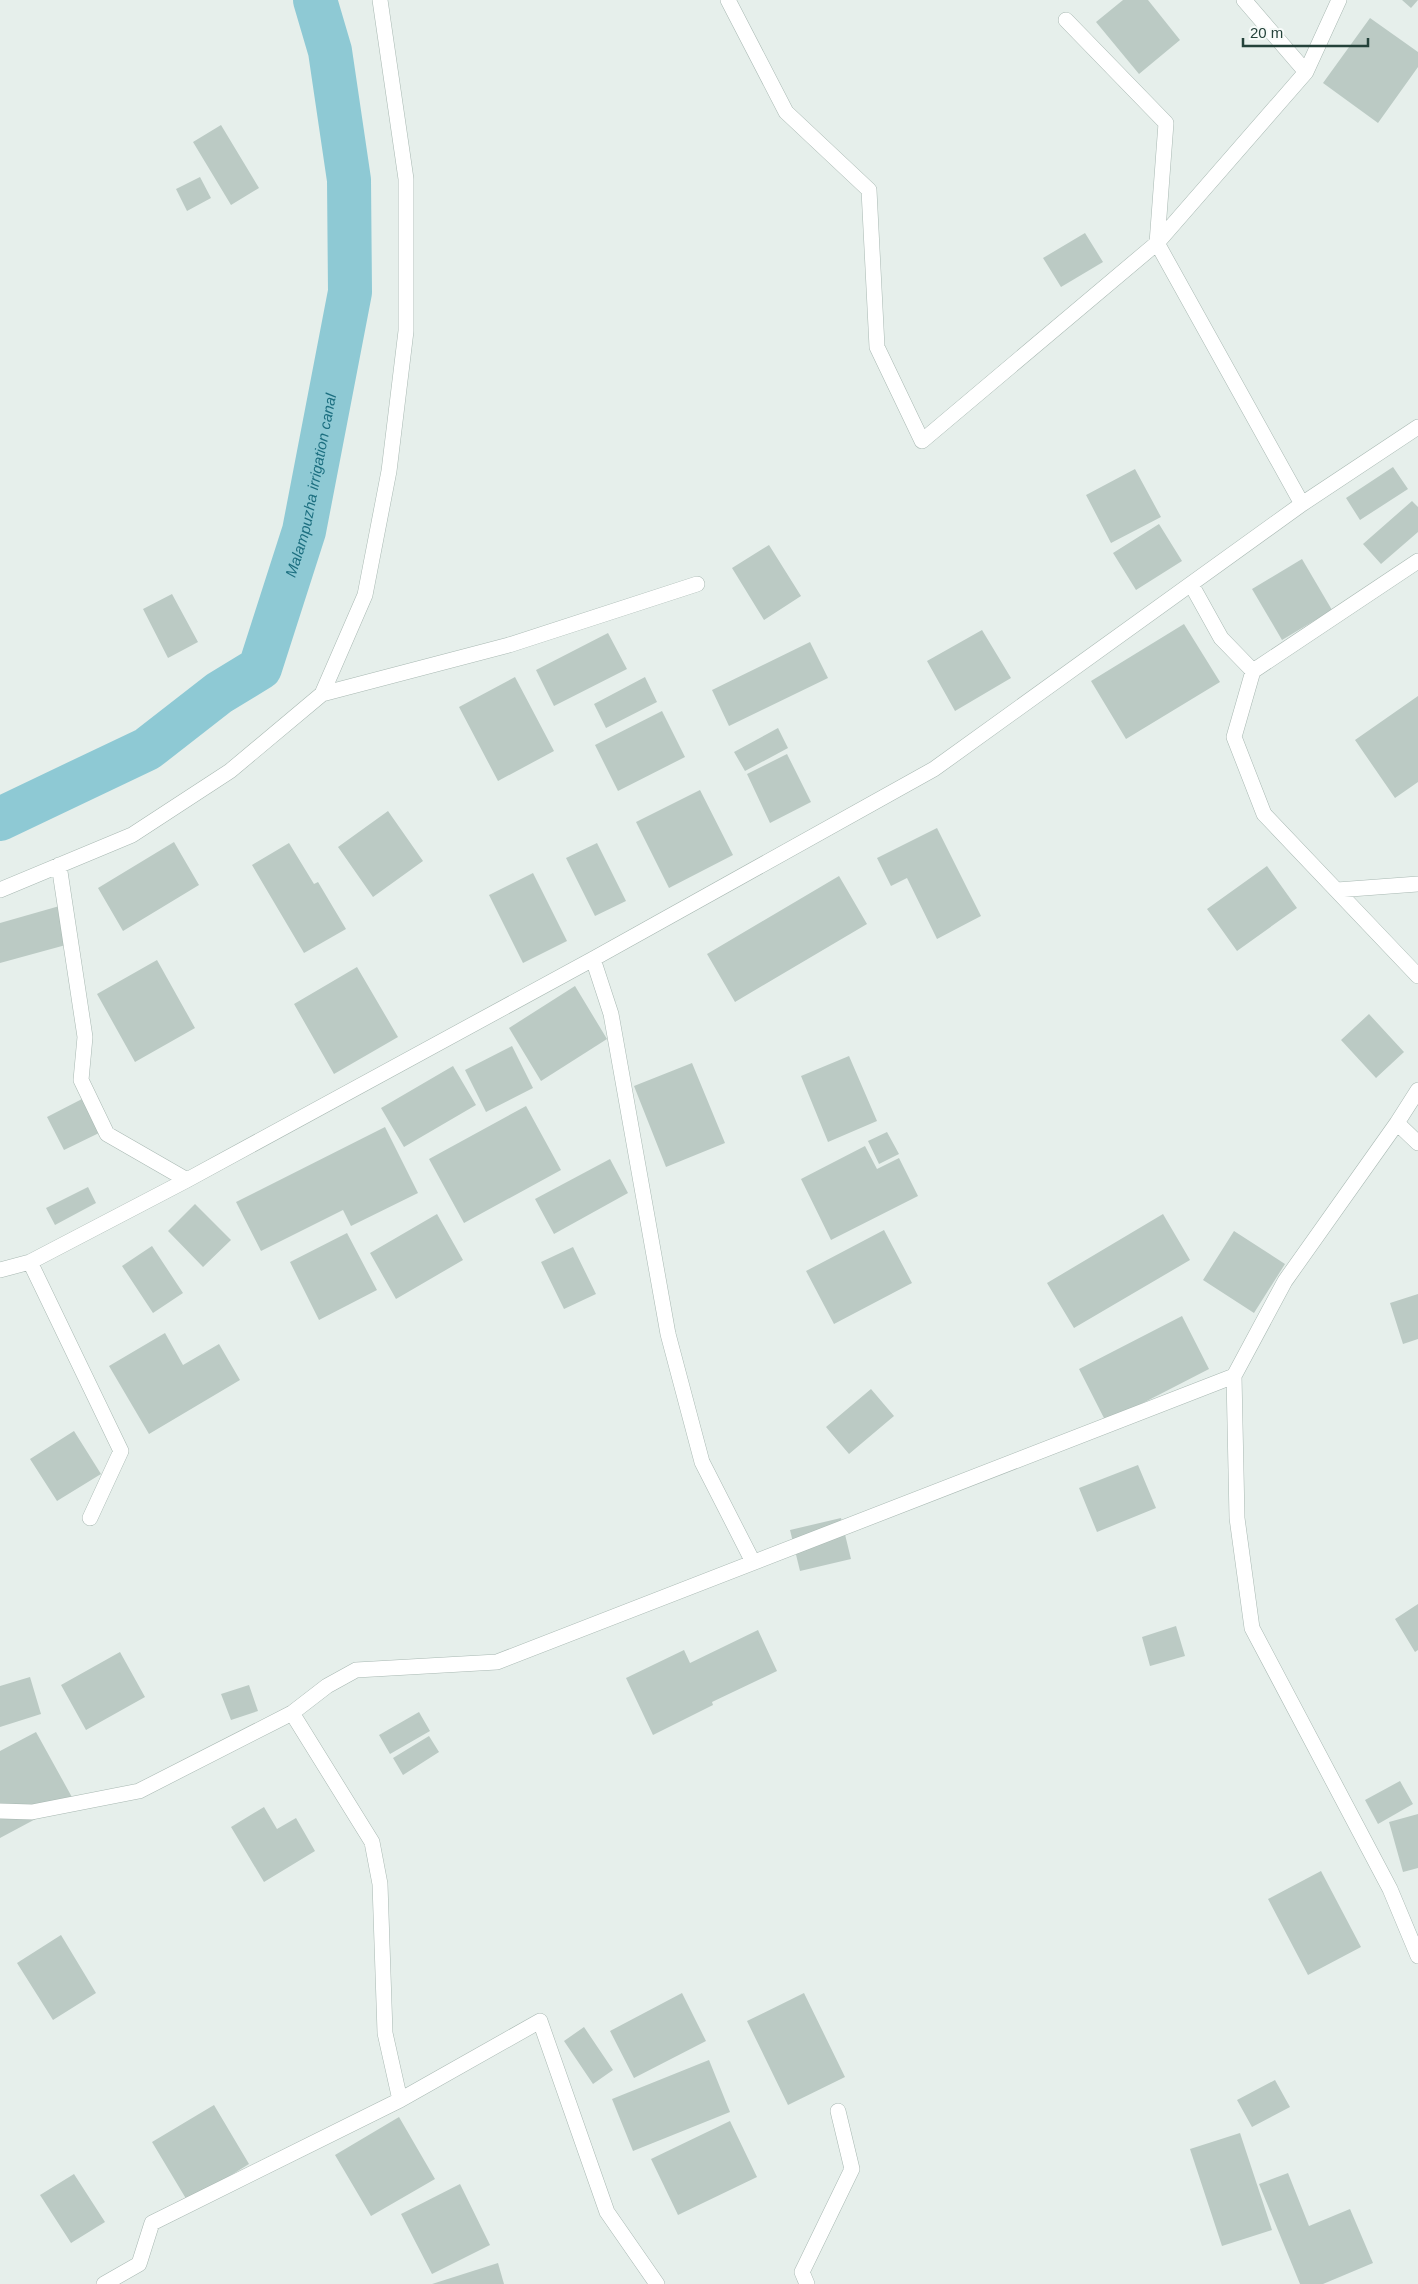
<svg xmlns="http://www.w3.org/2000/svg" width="1418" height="2284" font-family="Helvetica,sans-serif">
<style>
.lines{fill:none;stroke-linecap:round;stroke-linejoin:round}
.canal{stroke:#8ec9d4;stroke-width:44}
.building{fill:#bbcac4}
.street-casing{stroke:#a8b8b2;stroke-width:16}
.street{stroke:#fff;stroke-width:15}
.labels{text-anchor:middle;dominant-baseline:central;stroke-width:5;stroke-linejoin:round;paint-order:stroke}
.water-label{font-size:15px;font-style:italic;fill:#1c6f80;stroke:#f7fbf9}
</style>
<rect width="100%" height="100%" fill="#e6efeb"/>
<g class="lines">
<path class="canal" id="s1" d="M0,819L147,749L219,693L260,668L304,531L350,292L349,180L330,51L315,0"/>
</g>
<path class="building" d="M1123,0H1148L1180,40L1139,74L1096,22Z
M1402,0H1418L1411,8Z
M1370,18L1418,52V67L1378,123L1323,83Z
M221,125L259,188L231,205L193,142Z
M200,177L211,198L187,211L176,189Z
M1085,233L1103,262L1061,287L1043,258Z
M1393,467L1408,489L1360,520L1346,498Z
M1135,469L1161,517L1111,543L1086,495Z
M1412,501L1418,507V532L1381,564L1363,544Z
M1159,524L1182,561L1136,590L1113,553Z
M769,545L801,596L764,620L732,568Z
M1302,559L1332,610L1282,640L1252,589Z
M172,594L198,642L168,658L143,609Z
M1184,624L1220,682L1126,739L1091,681Z
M982,630L1011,678L955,711L927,661Z
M608,633L627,669L554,706L536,670Z
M810,642L828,678L729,726L712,690Z
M515,677L554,751L498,781L459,707Z
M645,677L657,702L606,728L594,704Z
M1418,696V782L1395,798L1355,740Z
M662,711L685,757L618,791L595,745Z
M778,728L788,748L745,771L734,752Z
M787,754L811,802L770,823L747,774Z
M700,790L733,855L669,888L636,822Z
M388,811L423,861L373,897L338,847Z
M937,828L981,916L937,939L907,878L891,886L877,858Z
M174,842L199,885L123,931L98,888Z
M289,843L314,884L318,882L346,929L304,953L252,865Z
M597,843L626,901L595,916L566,858Z
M1267,866L1297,908L1237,951L1207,909Z
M533,873L567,941L523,963L489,895Z
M839,876L867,924L735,1002L707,954Z
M63,905L73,943L0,963V923Z
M157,960L195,1028L135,1062L97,994Z
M357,967L398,1037L334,1074L294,1004Z
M575,986L607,1039L541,1081L509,1028Z
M1369,1014L1404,1052L1376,1078L1341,1040Z
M512,1046L533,1088L486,1112L465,1070Z
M849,1056L877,1121L828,1142L801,1076Z
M692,1063L725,1143L666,1167L634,1086Z
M453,1066L476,1105L404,1147L381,1108Z
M82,1099L99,1133L64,1150L47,1117Z
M526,1106L561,1170L464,1223L429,1159Z
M385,1127L418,1193L351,1226L343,1210L261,1251L236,1202Z
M887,1132L899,1154L879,1164L868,1141Z
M865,1146L877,1169L899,1158L918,1196L831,1240L801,1179Z
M610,1159L628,1193L554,1234L535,1199Z
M88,1187L96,1203L55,1225L46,1208Z
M195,1204L231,1240L203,1267L168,1231Z
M437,1214L463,1260L396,1299L370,1253Z
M1163,1214L1190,1260L1074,1328L1047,1283Z
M884,1230L912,1283L834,1324L806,1271Z
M1234,1231L1285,1264L1254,1313L1203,1280Z
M347,1233L377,1290L319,1320L290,1262Z
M152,1246L183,1293L153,1313L122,1266Z
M573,1247L596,1294L564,1309L541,1262Z
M1418,1294V1339L1403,1344L1390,1303Z
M1182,1316L1209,1369L1106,1422L1079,1369Z
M165,1333L183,1365L219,1344L240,1380L149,1434L109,1366Z
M871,1389L894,1416L849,1454L826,1427Z
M74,1431L101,1474L57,1501L30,1459Z
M1138,1465L1156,1508L1097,1532L1079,1488Z
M841,1518L851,1559L800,1571L790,1530Z
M1418,1604V1650L1415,1652L1395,1619Z
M1176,1626L1185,1656L1150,1666L1142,1637Z
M758,1630L777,1671L712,1702L713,1705L653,1735L626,1678L684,1650L690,1663Z
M120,1652L145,1697L86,1730L61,1685Z
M30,1677L41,1714L0,1727V1686Z
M249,1685L258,1711L231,1720L221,1694Z
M419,1712L430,1731L390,1754L379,1735Z
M36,1732L73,1799L0,1838V1751Z
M429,1736L439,1752L403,1775L393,1758Z
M1400,1781L1413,1804L1378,1824L1365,1800Z
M264,1807L277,1829L296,1818L315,1851L264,1882L231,1827Z
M1418,1814V1868L1403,1872L1389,1822Z
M1321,1871L1361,1947L1308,1975L1268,1899Z
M61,1935L96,1993L53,2020L17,1963Z
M682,1993L706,2041L634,2078L610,2031Z
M804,1993L845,2077L788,2105L747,2021Z
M584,2027L613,2070L593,2084L564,2041Z
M709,2060L730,2112L633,2151L612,2099Z
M1275,2080L1290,2107L1252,2127L1237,2100Z
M214,2105L249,2164L188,2202L152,2142Z
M399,2117L435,2179L371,2216L335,2155Z
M730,2121L757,2177L678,2215L651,2159Z
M1240,2133L1272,2230L1222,2246L1190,2149Z
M1288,2173L1309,2226L1350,2209L1373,2263L1323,2284H1300L1259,2184Z
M74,2174L105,2222L71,2243L40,2195Z
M460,2184L490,2245L432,2274L401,2214Z
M498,2263L504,2284H432Z"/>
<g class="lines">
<defs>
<path id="street" d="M1244,0L1306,72
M1066,20L1166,123L1157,243
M1157,243L1306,72L1339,0
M1302,504L1418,427
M1418,561L1253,671L1234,737L1264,814L1418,976
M1191,584L1221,638L1253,671
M322,694L509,645L697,584
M59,865L85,1037L81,1080L107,1134L187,1180
M0,890L132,835L230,771L322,694L365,595L389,471L406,331V179L380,0
M1337,890L1418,884
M593,959L611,1014L668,1334L702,1462L753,1562
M1418,1090L1397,1123L1418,1143
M1397,1123L1285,1281L1234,1376L1237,1518L1252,1628L1390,1889L1418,1956
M0,1270L30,1262
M90,1518L121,1451L30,1262L187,1180L593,959L934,769L1302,504L1157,243L922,441L877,347L869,190L786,112L728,0
M292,1713L327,1686L356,1670L497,1662L1234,1376
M0,1811L32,1812L139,1791L292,1713L372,1842L380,1884L385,2033L400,2100
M104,2284L139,2264L152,2223L400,2100L540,2021L607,2212L657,2284
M807,2284L802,2272L852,2169L838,2111"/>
</defs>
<use href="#street" class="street-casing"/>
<use href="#street" class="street"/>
</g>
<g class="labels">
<g class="water-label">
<text stroke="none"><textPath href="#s1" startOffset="492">Malampuzha irrigation canal</textPath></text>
</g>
</g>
<path d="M1243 38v8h125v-8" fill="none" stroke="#24423a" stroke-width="2.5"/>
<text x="1250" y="38" font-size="15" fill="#24423a" stroke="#f7fbf9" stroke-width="4" paint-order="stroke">20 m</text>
</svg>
